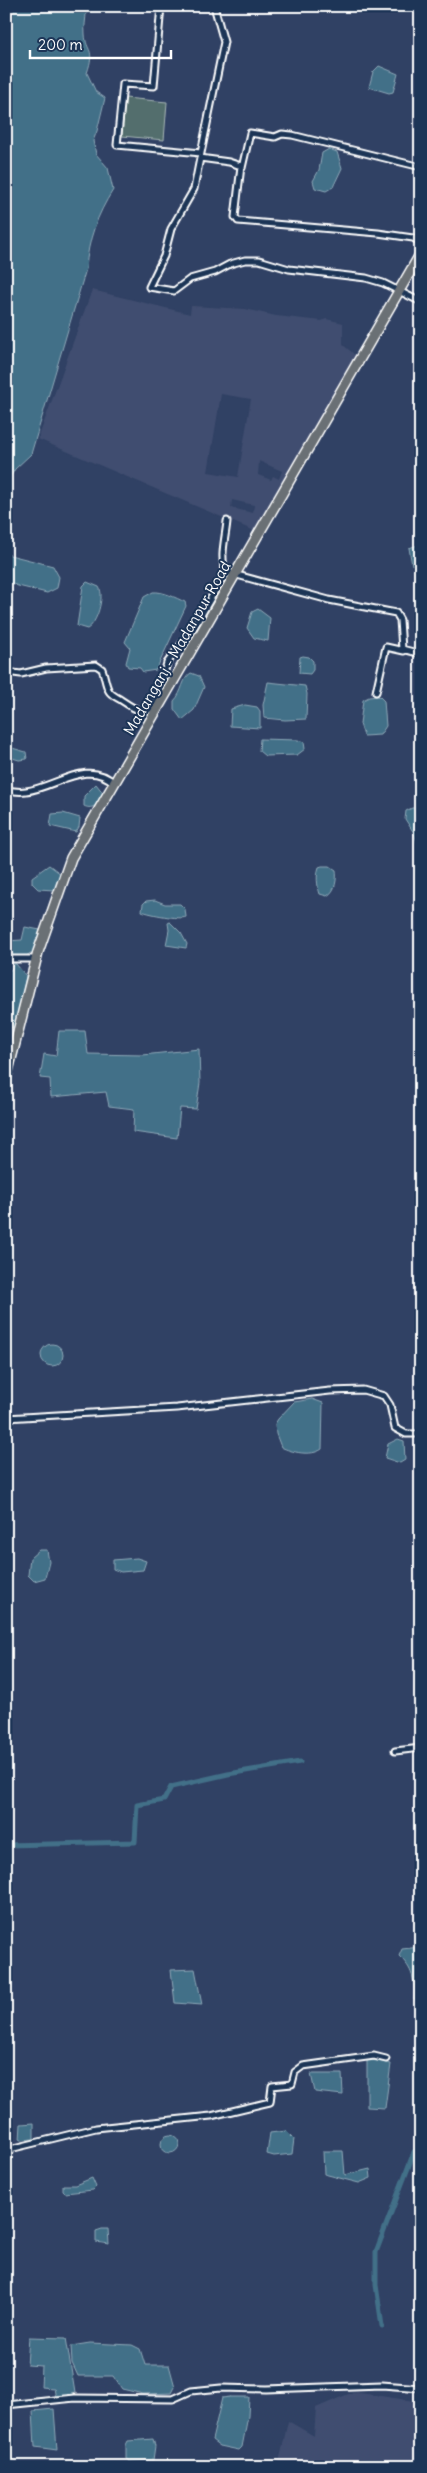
<svg xmlns="http://www.w3.org/2000/svg" width="427" height="2473" font-family="Delius,sans-serif">
<style>
.built{fill:#414e70;fill-rule:evenodd}
.green{fill:#526e6d;stroke:#a8b6b6}
.water{fill:#436f88;stroke:#8ea9b8}
.lines{fill:none;stroke-linecap:round;stroke-linejoin:round}
.canal{stroke:#436f88;stroke-width:5}
.minor-casing{stroke:#fff;stroke-width:9}
.primary-casing{stroke:#fff;stroke-width:12}
.minor{stroke:#1d3557;stroke-width:5}
.primary{stroke:#6b7074;stroke-width:9}
.labels{text-anchor:middle;dominant-baseline:central;stroke-width:4;stroke-linejoin:round;paint-order:stroke}
.street-label{font-size:15px;fill:#fff;stroke:#1d3557}
</style>
<rect width="100%" height="100%" fill="#304164"/>
<filter id="ink" filterUnits="userSpaceOnUse"><feTurbulence type="fractalNoise" baseFrequency=".02" numOctaves="2"/><feDisplacementMap in="SourceGraphic" scale="10" xChannelSelector="R" yChannelSelector="G"/><feConvolveMatrix kernelMatrix="1 2 1 2 8 2 1 2 1" color-interpolation-filters="sRGB"/></filter>
<g filter="url(#ink)">
<path class="built" d="M92,290L190,314L191,306L245,309L276,316L322,321L326,319L343,323V345L360,359L257,532L38,439ZM221,394L251,399L238,477L208,472ZM259,461L282,471L279,479L273,476L271,480L258,475ZM232,500L254,505L253,513L231,508Z
M353,2392L421,2402V2467H278L288,2421L314,2436L316,2408Z"/>
<path class="green" d="M125,98L167,102L164,140L122,136Z"/>
<path class="water" d="M6,6H110L86,13C86,19 84,27 85,34C86,53 96,47 87,73L96,92L105,98L97,131L93,141L96,154L108,168L113,190C97,215 88,240 86,269L31,454L15,469L6,484Z
M379,66L398,74L393,92L389,93L369,87L373,72Z
M329,149L337,152L342,168L333,187L326,191L315,188L313,181L319,170L322,153Z
M421,544V557L412,565L409,548Z
M6,554L53,566L59,577L57,588L47,593L18,586L6,581Z
M87,582L99,587C105,596 97,624 87,629L77,626L83,586Z
M153,592C163,591 176,598 185,602L186,606L156,670L143,672L140,668L128,667L126,663L130,648L125,642L144,597Z
M258,609L270,618L268,641L254,638L247,628L252,612Z
M303,656L309,657L313,661V670L310,674L299,673L300,657Z
M191,673L199,676L204,687L194,710L182,720L174,709V701C183,692 182,678 191,673Z
M268,682L305,686L307,694L306,719L285,720L264,718L263,705Z
M379,696L384,701L386,726L380,735L364,736L360,724L363,700L369,697Z
M245,705L257,707L260,711V728L230,726L231,709Z
M260,739L298,740L304,742L305,749L297,755L265,756L259,751Z
M6,743L12,748L26,752L27,759L19,760L6,756Z
M96,784L104,794C101,802 93,811 84,806V796Z
M412,808H421V854L414,833L405,819L406,811Z
M63,813L80,818L79,827L76,832L50,826L52,814Z
M49,865L61,874L59,886L54,890L38,889L32,883V877Z
M322,866H330L336,870C337,879 336,891 327,896L320,894C317,885 316,876 319,867Z
M155,900L165,904H180L185,909L186,917C180,920 149,914 142,911L143,904L146,901Z
M170,922L181,933L187,944L186,948L166,945L169,930L168,923Z
M25,927L40,930L35,950L26,956L6,955V941L22,940Z
M13,964H16L26,976L17,1023L14,1027L6,1028V970H11Z
M59,1031H85L88,1054L143,1055L199,1049L200,1083L196,1109L180,1108L177,1138L133,1132L134,1109L109,1106L106,1092L51,1097L50,1079L40,1078L44,1054L56,1056Z
M41 1355a11 11 0 1 1 22 0a11 11 0 1 1-22 0Z
M312,1399L323,1403L322,1449C311,1457 291,1452 281,1447L276,1434L275,1424L278,1419L294,1402Z
M398,1439L404,1441L405,1460L400,1463L385,1458L388,1444Z
M39,1550H47L49,1562L45,1578L34,1581L28,1575L30,1558Z
M137,1558L146,1561L143,1570L121,1572L113,1569V1560Z
M421,1947V1999L414,2000C415,1980 413,1969 399,1956L402,1949Z
M195,1969L202,2005L175,2003L171,1970Z
M367,2059L391,2064L385,2108L367,2107Z
M311,2074H342L343,2095L315,2092Z
M34,2123V2139L20,2140L21,2124Z
M286,2131L294,2139L292,2154L274,2156L267,2154L270,2133Z
M161 2144a9 9 0 1 1 18 0a9 9 0 1 1-18 0Z
M323,2151H343L345,2175L370,2169L371,2178L359,2183L324,2174Z
M92,2178L96,2187L93,2190L65,2193L63,2191V2185H75Z
M102,2229H108L109,2244L96,2242V2231Z
M29,2337L66,2338L75,2393L56,2399L54,2388L41,2387L42,2366L27,2365Z
M90,2343L132,2345L140,2349L145,2365H169L175,2387L172,2393L143,2394L122,2389L113,2376H78L72,2363L71,2346Z
M230,2397H249L248,2416L242,2447L239,2450L220,2446L212,2440L222,2398Z
M54,2409L57,2450L35,2447L33,2411Z
M153,2439L155,2446L153,2460L129,2461L126,2459V2445L128,2441Z"/>
<g class="lines">
<path class="canal" d="M6,1845L135,1842L137,1805L164,1800L171,1787L228,1774L300,1762
M382,2326L376,2285V2252L414,2152L421,2148"/>
<defs>
<path id="minor" d="M161,6L154,86L123,84L117,145L201,153L194,189L171,229L164,256L149,287L174,291L190,279L215,272L230,264L245,260H259L289,269L366,278L383,283L421,302
M201,153L224,42L214,6
M200,158L229,162L241,166L235,217L238,221L378,233L413,238L421,243
M242,168L250,133L275,137L282,134L292,135L421,167
M227,521C226,536 219,558 226,572L329,600L396,613L400,620L402,649L421,654
M6,672L21,674L46,668L96,665L102,669C105,676 105,684 109,691C112,696 117,697 121,700C133,708 144,717 155,705L167,663L193,629L226,572
M376,692L386,647L404,651
M6,790C12,791 20,792 26,791C54,788 88,758 114,783
M6,959H36
M6,1418L177,1408L330,1391L363,1390L384,1396L390,1405L395,1428L406,1434H421
M395,1751L421,1748
M6,2150L96,2128L211,2116L270,2102L272,2086L292,2084L295,2072L303,2066L374,2056L386,2059
M6,2405L75,2398L173,2399L191,2391L221,2388L266,2389L382,2385L421,2388"/>
<path id="primary" d="M6,1079L38,952L71,858L421,253"/>
</defs>
<use href="#minor" class="minor-casing"/>
<use href="#primary" class="primary-casing"/>
<use href="#minor" class="minor"/>
<use href="#primary" class="primary"/>
</g>
</g>
<g class="labels">
<g class="street-label">
<text transform="translate(177 648) rotate(-60)">Madanganj - Madanpur Road</text>
</g>
</g>
<rect width="427" height="2473" fill="none" stroke="#1d3557" stroke-width="25"/>
<rect x="12" y="12" width="402" height="2448" fill="none" stroke="#fff" stroke-width="2" filter="url(#ink)"/>
<path d="M30 50v8h141v-8" fill="none" stroke="#ffffff" stroke-width="2.5"/>
<text x="38" y="50" font-size="15" fill="#ffffff" stroke="#1d3557" stroke-width="4" paint-order="stroke">200 m</text>
</svg>
